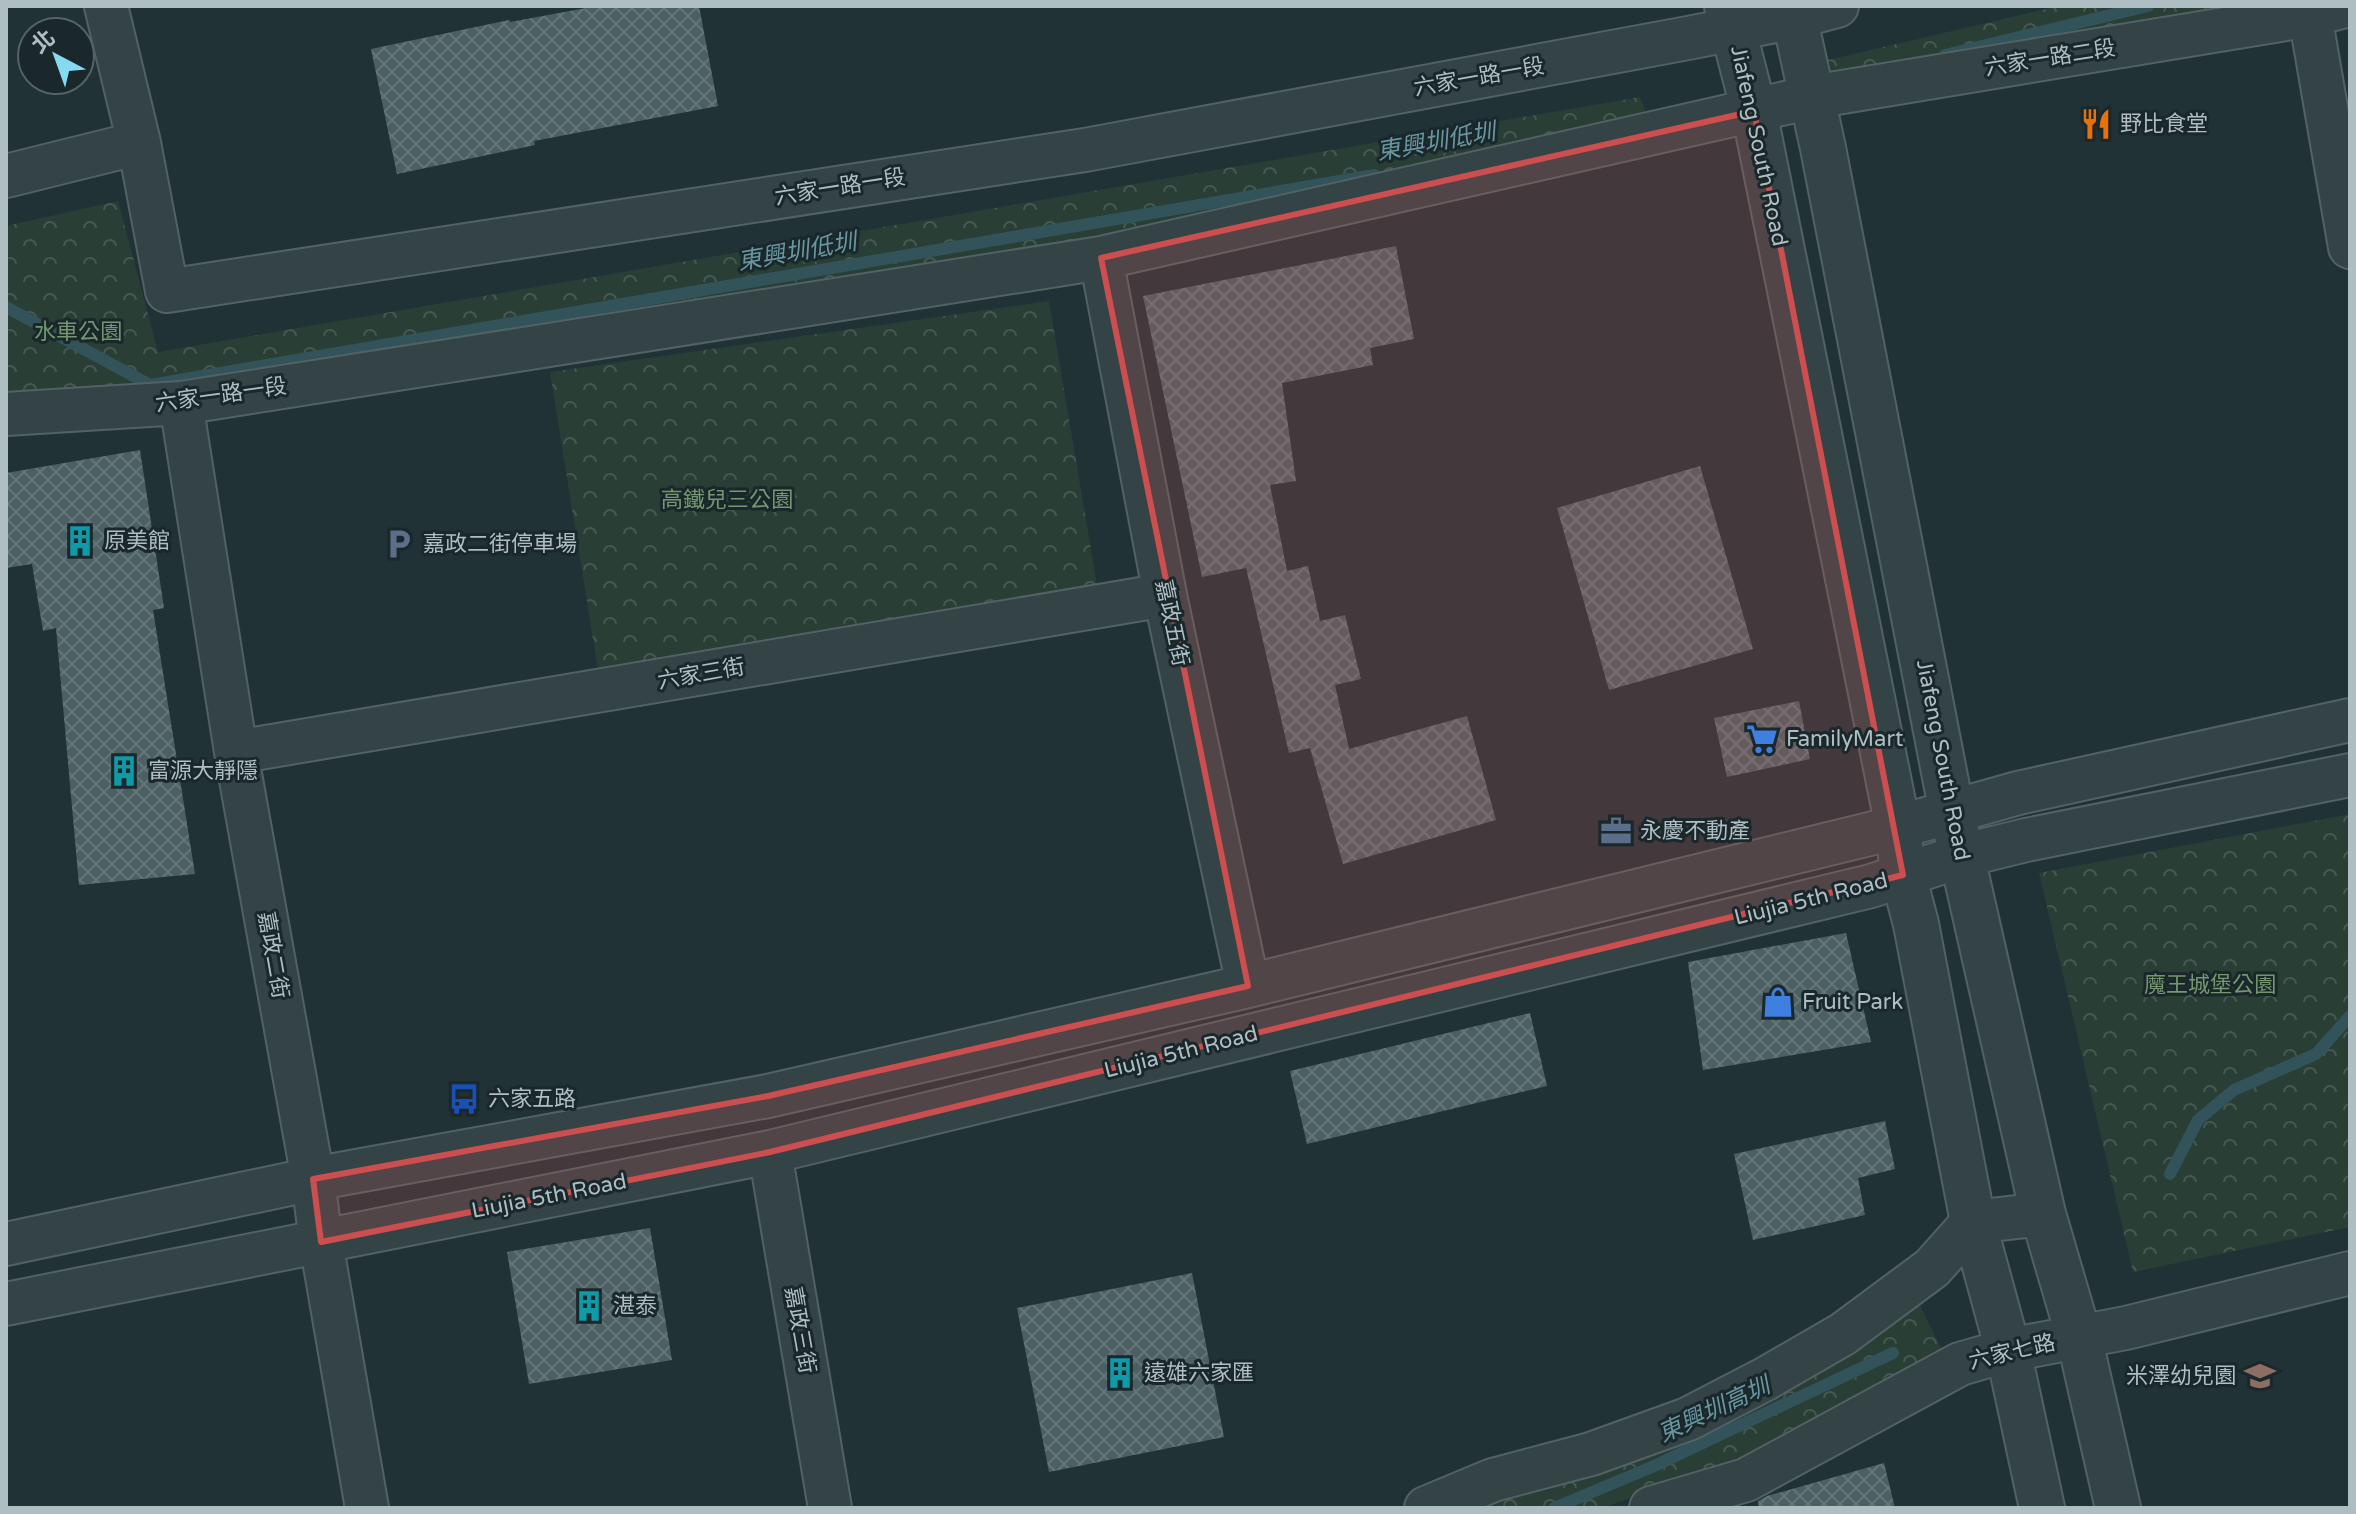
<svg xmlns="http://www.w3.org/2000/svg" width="2356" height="1514" font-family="'Varela Round','Noto Sans TC',sans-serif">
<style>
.park{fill:url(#park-crowns)}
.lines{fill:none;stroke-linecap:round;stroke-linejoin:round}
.stream{stroke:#33535a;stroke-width:12}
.building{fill:url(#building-cross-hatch)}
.minor-casing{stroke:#526164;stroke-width:46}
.tertiary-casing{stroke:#526164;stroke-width:48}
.minor{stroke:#344346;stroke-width:42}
.tertiary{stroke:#344346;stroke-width:44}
.marked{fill:#cc4e4f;fill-opacity:0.2;stroke:#cc4e4f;stroke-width:6;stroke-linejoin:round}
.labels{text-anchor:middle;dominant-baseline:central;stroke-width:6;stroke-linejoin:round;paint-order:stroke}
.street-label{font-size:22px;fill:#aebec3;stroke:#1a272b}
.poi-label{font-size:22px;fill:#aebec3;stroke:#1a272b;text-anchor:start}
.park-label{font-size:22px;fill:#759770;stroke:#1a272b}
.water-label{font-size:24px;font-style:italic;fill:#6997a1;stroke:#1a272b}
</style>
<defs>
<pattern id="park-crowns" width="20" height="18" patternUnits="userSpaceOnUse" patternTransform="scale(2)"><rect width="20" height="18" fill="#293e35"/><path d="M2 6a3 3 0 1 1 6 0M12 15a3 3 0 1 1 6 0" fill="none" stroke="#465851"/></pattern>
<pattern id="building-cross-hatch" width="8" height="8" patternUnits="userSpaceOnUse" patternTransform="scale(2)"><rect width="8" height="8" fill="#4c6064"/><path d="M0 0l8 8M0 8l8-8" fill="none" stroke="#637579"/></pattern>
</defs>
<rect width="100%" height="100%" fill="#213236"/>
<path class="park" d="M2059,6H2293L1831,104L1820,62Z
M1640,97L1657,144L170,401L6,415V226L118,201L158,352Z
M1049,301L1097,585L599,676L550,372Z
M2350,814V1227L2133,1272L2039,873Z
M1919,1304L1944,1354L1739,1462L1601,1508H1477L1721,1418Z"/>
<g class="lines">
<path class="stream" d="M1945,55L2148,6
M6,307L150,385L1374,175
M2170,1174L2198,1120L2234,1090L2316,1054L2350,1016
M1554,1508L1652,1467L1893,1353"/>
</g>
<path class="building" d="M597,6H699L718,106L534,141L535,145L397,174L371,49L509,20L510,22Z
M1396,246L1414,339L1370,348L1373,365L1282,383L1296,481L1270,485L1287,571L1308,566L1320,621L1345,615L1361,679L1335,685L1349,749L1467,716L1496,820L1343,864L1310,748L1289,753L1246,568L1202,577L1143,296Z
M140,450L164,608L153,610L195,874L79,885L56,628L43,631L32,564L6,568V473Z
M1700,466L1753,649L1609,690L1557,508Z
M1799,701L1810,759L1727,777L1714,718Z
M1846,933L1871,1042L1703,1070L1688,962Z
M1530,1013L1547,1086L1307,1144L1290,1071Z
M1885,1121L1895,1169L1858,1178L1865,1215L1753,1240L1734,1154Z
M650,1228L672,1360L529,1384L507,1252Z
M1192,1273L1224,1437L1049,1472L1017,1308Z
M1884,1463L1895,1508H1759L1758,1501L1767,1496Z"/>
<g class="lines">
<defs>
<path id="minor" d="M106,6L139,143
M2310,15L2350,247
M6,176L139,143L167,291L1085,150L1688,38L1795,17L1837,6
M1101,258L1165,595L1248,986
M181,403L236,752L313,1179L321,1242L367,1508
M6,414L181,403L1101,258L1812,97L2310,15L2346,6
M236,752L1165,595
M770,1152L830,1508
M6,1244L313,1179L768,1096L1248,986L1898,827L2018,793L2350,720
M6,1304L770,1152L1871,886L1961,856L2026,840L2350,775
M1426,1508L1493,1480L1591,1454L1688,1419L1765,1379L1843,1334L1932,1268L1973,1222L2043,1214
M1651,1508L1746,1480L1960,1364L2008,1350L2126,1328L2350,1273"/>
<path id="tertiary" d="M1727,6L1754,111L1898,827L1903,875L1916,924L1973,1222L2008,1350L2042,1508
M1792,6L1823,148L1952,813L2043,1214L2079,1337L2118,1508"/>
</defs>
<use href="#minor" class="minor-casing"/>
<use href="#tertiary" class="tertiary-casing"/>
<use href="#minor" class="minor"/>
<use href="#tertiary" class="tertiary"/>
</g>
<path class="marked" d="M1754,111L1903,875L770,1152L321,1242L313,1179L768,1096L1248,986L1101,258Z"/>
<defs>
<symbol id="restaurant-bare" viewBox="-9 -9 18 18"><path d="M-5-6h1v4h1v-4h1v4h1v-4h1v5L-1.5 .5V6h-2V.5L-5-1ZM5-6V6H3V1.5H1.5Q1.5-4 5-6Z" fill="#e8710a" stroke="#1a272b" stroke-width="2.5" paint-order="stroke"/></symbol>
<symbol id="building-bare" viewBox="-9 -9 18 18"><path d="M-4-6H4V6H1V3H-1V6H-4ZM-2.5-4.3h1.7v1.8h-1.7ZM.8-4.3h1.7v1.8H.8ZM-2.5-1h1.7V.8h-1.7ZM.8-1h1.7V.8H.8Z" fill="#0f9aa8" stroke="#1a272b" stroke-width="2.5" paint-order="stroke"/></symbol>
<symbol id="parking-bare" viewBox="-9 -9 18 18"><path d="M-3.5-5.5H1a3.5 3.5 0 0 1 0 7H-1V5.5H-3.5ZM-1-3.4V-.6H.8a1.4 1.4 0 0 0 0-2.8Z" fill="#5c6f8a" stroke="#1a272b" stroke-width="2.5" paint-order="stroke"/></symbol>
<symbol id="supermarket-bare" viewBox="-9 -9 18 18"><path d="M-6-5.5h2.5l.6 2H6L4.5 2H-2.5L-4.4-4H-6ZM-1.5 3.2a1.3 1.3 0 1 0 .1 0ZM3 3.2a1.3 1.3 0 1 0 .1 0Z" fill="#3f7fe0" stroke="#1a272b" stroke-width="2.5" paint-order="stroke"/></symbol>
<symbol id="office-bare" viewBox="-9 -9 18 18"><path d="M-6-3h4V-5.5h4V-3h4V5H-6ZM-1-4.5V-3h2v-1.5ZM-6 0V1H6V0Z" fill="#5c6f8a" stroke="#1a272b" stroke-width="2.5" paint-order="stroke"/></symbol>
<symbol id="shop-bare" viewBox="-9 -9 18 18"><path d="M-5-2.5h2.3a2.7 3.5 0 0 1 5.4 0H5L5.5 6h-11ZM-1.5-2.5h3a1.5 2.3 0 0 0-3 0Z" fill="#3f7fe0" stroke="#1a272b" stroke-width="2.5" paint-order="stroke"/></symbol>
<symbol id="bus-bare" viewBox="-9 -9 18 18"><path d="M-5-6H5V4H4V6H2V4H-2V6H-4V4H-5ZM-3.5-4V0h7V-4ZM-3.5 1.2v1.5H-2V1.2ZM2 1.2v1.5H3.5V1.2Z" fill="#1a4fb4" stroke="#1a272b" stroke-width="2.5" paint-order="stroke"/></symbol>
<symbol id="school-bare" viewBox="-9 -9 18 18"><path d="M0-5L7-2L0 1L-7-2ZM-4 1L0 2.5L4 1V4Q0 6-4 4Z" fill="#8d6e63" stroke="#1a272b" stroke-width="2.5" paint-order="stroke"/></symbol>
</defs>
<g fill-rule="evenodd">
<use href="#restaurant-bare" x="2074" y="102" width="44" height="44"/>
<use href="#building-bare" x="58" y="519" width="44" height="44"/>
<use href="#parking-bare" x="377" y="522" width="44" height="44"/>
<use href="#supermarket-bare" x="1740" y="717" width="44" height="44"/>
<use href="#building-bare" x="102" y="749" width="44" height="44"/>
<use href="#office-bare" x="1594" y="809" width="44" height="44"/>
<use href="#shop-bare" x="1756" y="980" width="44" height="44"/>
<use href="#bus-bare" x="442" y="1077" width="44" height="44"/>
<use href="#building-bare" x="567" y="1284" width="44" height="44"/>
<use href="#building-bare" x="1098" y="1351" width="44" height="44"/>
<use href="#school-bare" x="2238" y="1354" width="44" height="44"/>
</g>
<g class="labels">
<g class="street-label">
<text transform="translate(2050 58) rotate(-9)">六家一路二段</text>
<text transform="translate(1479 77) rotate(-10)">六家一路一段</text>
<text transform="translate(1759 146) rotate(78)">Jiafeng South Road</text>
<text transform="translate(840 187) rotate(-9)">六家一路一段</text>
<text transform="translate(221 395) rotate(-8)">六家一路一段</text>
<text transform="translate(1172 623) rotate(78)">嘉政五街</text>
<text transform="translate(701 674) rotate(-10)">六家三街</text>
<text transform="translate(1943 760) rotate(79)">Jiafeng South Road</text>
<text transform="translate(1811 899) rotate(-14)">Liujia 5th Road</text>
<text transform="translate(273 955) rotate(80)">嘉政二街</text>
<text transform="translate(1181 1052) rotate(-14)">Liujia 5th Road</text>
<text transform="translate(549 1196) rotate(-11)">Liujia 5th Road</text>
<text transform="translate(800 1330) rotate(80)">嘉政三街</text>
<text transform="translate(2012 1352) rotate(-13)">六家七路</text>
</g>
<g class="poi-label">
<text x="2120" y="124">野比食堂</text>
<text x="104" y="541">原美館</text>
<text x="423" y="544">嘉政二街停車場</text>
<text x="1786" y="739">FamilyMart</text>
<text x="148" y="771">富源大靜隱</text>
<text x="1640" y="831">永慶不動產</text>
<text x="1802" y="1002">Fruit Park</text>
<text x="488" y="1099">六家五路</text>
<text x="613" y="1306">湛泰</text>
<text x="1144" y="1373">遠雄六家匯</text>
<text x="2236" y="1376" text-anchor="end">米澤幼兒園</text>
</g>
<g class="park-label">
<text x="78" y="332">水車公園</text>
<text x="727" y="500">高鐵兒三公園</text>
<text x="2210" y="985">魔王城堡公園</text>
</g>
<g class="water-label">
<text transform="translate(1436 142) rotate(-10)">東興圳低圳</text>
<text transform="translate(797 252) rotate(-10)">東興圳低圳</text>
<text transform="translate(1714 1410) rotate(-25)">東興圳高圳</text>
</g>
</g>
<rect width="2356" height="1514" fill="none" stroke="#aebec3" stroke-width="16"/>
<g transform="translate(56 56) rotate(319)"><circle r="38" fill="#1a272b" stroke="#556368" stroke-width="2"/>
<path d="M0-6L14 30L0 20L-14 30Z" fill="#85d9f1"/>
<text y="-12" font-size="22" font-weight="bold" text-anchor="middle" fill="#aebec3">北</text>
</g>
</svg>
